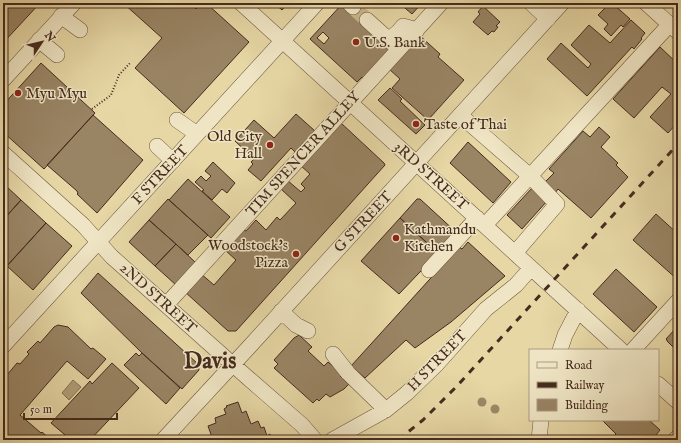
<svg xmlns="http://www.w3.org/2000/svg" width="681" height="443" font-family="'IM FELL English',serif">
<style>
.water{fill:#b09d77;stroke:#866f53}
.building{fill:#998464;stroke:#462b1e;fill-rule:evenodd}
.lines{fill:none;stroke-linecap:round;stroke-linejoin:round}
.minor-tunnel{stroke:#c6b58a;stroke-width:15;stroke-dasharray:15 8;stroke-linecap:butt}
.minor-casing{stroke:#6e5640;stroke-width:16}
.path{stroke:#462b1e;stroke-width:2;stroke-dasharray:1 2;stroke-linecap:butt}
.minor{stroke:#efe5c4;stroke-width:15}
.rail{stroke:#462b1e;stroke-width:3;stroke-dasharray:7 7;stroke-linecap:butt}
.tree{fill:#9d8867}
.poi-dot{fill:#8f2418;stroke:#efe5c4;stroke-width:1.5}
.labels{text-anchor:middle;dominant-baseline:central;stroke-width:3;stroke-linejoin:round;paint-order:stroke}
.poi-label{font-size:15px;fill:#462b1e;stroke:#efe5c4;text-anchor:start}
.street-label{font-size:15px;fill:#462b1e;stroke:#efe5c4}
.town-label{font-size:23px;font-weight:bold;fill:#462b1e;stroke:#efe5c4}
</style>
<rect width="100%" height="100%" fill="#e6d7a5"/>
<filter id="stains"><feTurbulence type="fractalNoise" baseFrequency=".005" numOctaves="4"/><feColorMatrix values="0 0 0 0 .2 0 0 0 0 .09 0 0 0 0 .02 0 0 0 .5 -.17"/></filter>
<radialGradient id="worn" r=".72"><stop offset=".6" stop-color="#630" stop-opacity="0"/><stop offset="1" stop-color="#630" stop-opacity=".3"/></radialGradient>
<path class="water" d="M73,380L81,387L69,400L62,393Z"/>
<path class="building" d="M3,3H40L3,43Z
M123,3H194L192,5L196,9L202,3H206L249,42L184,113L135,68L162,38Z
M274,3H288L282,10Z
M343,3L355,4L369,18L393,49L365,80L362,77L357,82L310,39ZM323,32L329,38L324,44L317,38Z
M399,3H422L412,14Z
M610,3H612L630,19L623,27L621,25L611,36L604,29L608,24L598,15Z
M483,6L500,22L496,26L498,27L494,32L492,31L488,35L473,22L480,14L478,12Z
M631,20L645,33L641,38L642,39L634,49L632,47L587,96L547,59L561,43L588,68L591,64L571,45L589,25L610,43Z
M418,34L440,54L438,57L464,80L428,120L392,88L400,79L388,68Z
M660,47L678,64V122L668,133L650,117L671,94L662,87L634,118L613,99Z
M41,63L95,113L44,169L3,132V105Z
M390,88L402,99L400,101L425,125L416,134L378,100Z
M296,114L315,131L295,152L291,148L261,181L248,170L253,164L251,162L254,159L235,141L254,120L274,138Z
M93,115L143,160L97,213L77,194L78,193L77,191L47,165Z
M341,123L384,163L385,165L236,331H228L184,291L200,273L214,285L236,260L225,250L243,230L246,231L256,220L266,230L277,217L280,220L296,203L280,188L287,180L301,192L305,188L301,184L310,174L300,165Z
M599,127L610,137L601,147L618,163L616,165L628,177L591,218L558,189L555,193L544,183L554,173L549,169L583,131L590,137Z
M468,142L511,182L493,203L450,163Z
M213,162L235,183L227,193L222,189L212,200L202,191L204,190L195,182L201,176L206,181L211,176L205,171Z
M188,179L230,217L211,238L169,200Z
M6,186L21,200L3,220V189Z
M533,187L548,200L522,229L507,215Z
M168,199L208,235L188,255L149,220Z
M417,199H420L456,232L438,253L400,218Z
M21,200L46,223L3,270V220Z
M656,214L678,234V280L633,240Z
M400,218L438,253L399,294L361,261Z
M149,220L176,244L155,266L129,242Z
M46,223L72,246L33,290L7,266Z
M468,242L505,276L451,322L415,348L406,340L365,378L351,366L459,247L462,249Z
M176,244L196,263L176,285L155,266Z
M616,269L657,307L634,332L593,294Z
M98,273L198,364L199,370L182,389L142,353L81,293Z
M58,325L68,327L91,349L93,348L106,359L88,379L67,361L20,415L41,433L42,432L51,440H3V382L8,376L7,375L17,363L20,364L29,354L27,352L38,341L40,343L54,327Z
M676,328L678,330V350L676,348L675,349L667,341V340L666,339Z
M299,335L312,347L308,351L324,366L328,362L342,374L340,376L349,384L344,389L330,397L326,394L319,401L317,399L313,403L274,368L278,364L274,360L294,338Z
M136,353L139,356L142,353L180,388L166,404L124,365Z
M112,363L139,388L90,440H71L51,423L90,381L92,384Z
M238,402L242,413L246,411L251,424L258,421L261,428L264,427L267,436L270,434L272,439L276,438L277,440H213L208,426L216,423L215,418L226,414L224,409L227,407L226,406Z
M602,420H649L660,430L652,440H616L613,437L616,434Z"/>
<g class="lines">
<path class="minor-tunnel" d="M353,7L367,20"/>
<defs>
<path id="minor" d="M241,3L621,350
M349,3L353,7
M531,3L548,19
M646,3L678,32
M61,16L80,30
M367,20L399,49
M389,39L398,32L403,26L417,30
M39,40L57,55
M3,80L74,3
M460,115L530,176L557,204L515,253
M177,120L197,134
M157,146L173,161
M3,153L83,225L112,257L248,378L302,425L315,440
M485,225L670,24
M429,270L477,218
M166,305L441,3
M281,311L296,325L308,331
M3,346L317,3
M560,350L565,335L578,310
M633,350L678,301
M333,354L348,373L386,410
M658,384L678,402
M163,440L250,346L562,3
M332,440L386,410L407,393L437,364L486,309L516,285L531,268
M539,440L541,420
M675,440L678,437"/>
</defs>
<use href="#minor" class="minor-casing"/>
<path class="path" d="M92,109L111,95L119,75L130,63"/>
<use href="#minor" class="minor"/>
<path class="rail" d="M398,440L423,420L457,386L678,144"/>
</g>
<g class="tree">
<circle cx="482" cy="402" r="4.5"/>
<circle cx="495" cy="409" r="4.5"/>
</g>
<g class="poi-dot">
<circle cx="356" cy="42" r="4"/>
<circle cx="18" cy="93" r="4"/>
<circle cx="416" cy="124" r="4"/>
<circle cx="270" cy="145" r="4"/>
<circle cx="396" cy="238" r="4"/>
<circle cx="296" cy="254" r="4"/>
</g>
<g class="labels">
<g class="poi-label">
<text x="364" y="42">U.S. Bank</text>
<text x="26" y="93">Myu Myu</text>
<text x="424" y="124">Taste of Thai</text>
<text x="262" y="136" text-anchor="end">Old City<tspan x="262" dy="17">Hall</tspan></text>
<text x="404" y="229">Kathmandu<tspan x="404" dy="17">Kitchen</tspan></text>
<text x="288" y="245" text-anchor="end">Woodstock's<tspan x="288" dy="17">Pizza</tspan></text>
</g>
<g class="street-label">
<text transform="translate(303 154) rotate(-48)">TIM SPENCER ALLEY</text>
<text transform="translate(160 175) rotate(-47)">F STREET</text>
<text transform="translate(431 176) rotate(42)">3RD STREET</text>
<text transform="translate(363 222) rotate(-47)">G STREET</text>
<text transform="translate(158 298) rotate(42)">2ND STREET</text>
<text transform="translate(437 361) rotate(-46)">H STREET</text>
</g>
<g class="town-label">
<text x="210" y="361">Davis</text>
</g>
</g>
<rect width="681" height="443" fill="none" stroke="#e6d7a5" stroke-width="16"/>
<rect x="4" y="4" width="673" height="435" fill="none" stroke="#462b1e" stroke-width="2"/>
<rect x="8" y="8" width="665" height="427" fill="none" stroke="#462b1e"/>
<rect x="529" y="349" width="130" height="72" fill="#efe5c4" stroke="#ab9b82"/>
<rect x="537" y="362" width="20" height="6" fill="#efe5c4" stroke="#ab9b82"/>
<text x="565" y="369" font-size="12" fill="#462b1e">Road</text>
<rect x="537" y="382" width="20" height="6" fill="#462b1e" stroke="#ab9b82"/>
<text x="565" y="389" font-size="12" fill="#462b1e">Railway</text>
<rect x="537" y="399" width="20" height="12" fill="#998464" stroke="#ab9b82"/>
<text x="565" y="409" font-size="12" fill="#462b1e">Building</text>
<g transform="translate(42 42) rotate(55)" stroke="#efe5c4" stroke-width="3" paint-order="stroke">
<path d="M0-3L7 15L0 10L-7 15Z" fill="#462b1e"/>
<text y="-6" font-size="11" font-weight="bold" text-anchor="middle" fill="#462b1e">N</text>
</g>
<path d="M24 413v6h93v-6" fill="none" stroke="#462b1e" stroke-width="2"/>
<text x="30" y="413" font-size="12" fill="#462b1e" stroke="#efe5c4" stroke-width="3" paint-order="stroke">50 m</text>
<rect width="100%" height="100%" filter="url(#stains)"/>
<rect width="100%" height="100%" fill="url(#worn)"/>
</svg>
